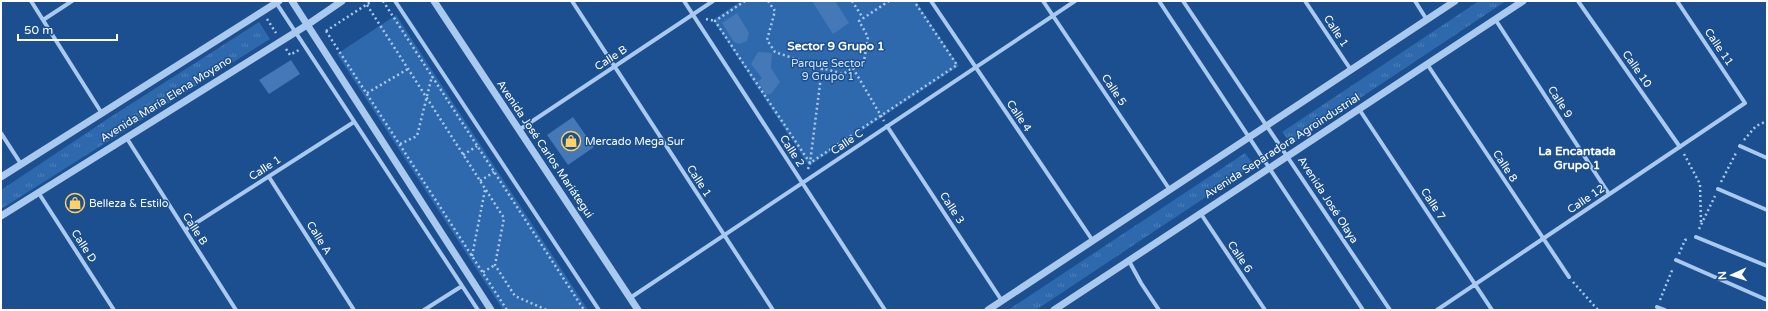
<svg xmlns="http://www.w3.org/2000/svg" width="1768" height="311" font-family="'Varela Round',sans-serif">
<style>
.grass{fill:url(#grass-tufts)}
.green{fill:#2e69ad}
.building{fill:#4478b7}
.lines{fill:none;stroke-linecap:round;stroke-linejoin:round}
.path{stroke:#a9c9ee;stroke-width:2.5;stroke-dasharray:2 3;stroke-linecap:butt}
.minor{stroke:#a9c9ee;stroke-width:4}
.tertiary{stroke:#a9c9ee;stroke-width:7}
.labels{text-anchor:middle;dominant-baseline:central;stroke-width:3;stroke-linejoin:round;paint-order:stroke}
.street-label{font-size:11px;fill:#fff;stroke:#1b4f8f}
.park-label{font-size:11px;fill:#cfe3fa;stroke:#1b4f8f}
.poi-label{font-size:11px;fill:#fff;stroke:#1b4f8f;text-anchor:start}
.neighbourhood-label{font-size:12px;font-weight:bold;fill:#fff;stroke:#1b4f8f}
</style>
<defs>
<pattern id="grass-tufts" width="24" height="20" patternUnits="userSpaceOnUse"><rect width="24" height="20" fill="#2e69ad"/><path d="M3 7l-1-3M5 7V3M7 7l1-3M15 17l-1-3M17 17v-4M19 17l1-3" fill="none" stroke="#4d80b9"/></pattern>
</defs>
<rect width="100%" height="100%" fill="#1b4f8f"/>
<path class="grass" d="M1479,1H1506L1291,144L1282,132Z
M259,22L270,39L1,209V190L109,118Z
M1245,153L1254,165L1036,310H1008Z"/>
<path class="green" d="M741,1H916L959,66L809,166L713,20Z
M396,15L588,310H503L337,54Z"/>
<path class="building" d="M812,1H835L849,23L833,34Z
M737,13L749,33L747,41L739,44L734,42L722,23Z
M758,52L772,53L771,68L780,82L771,94H765L758,82L762,78L751,64Z
M291,60L300,74L269,94L259,80Z
M573,117L594,147L568,165L547,135Z"/>
<g class="lines">
<path class="path" d="M383,1L584,310
M745,1L715,21L810,163L957,65L914,1
M768,1L775,11L767,40L775,52L822,68L843,74L864,61L868,37L859,21L889,1
M852,1L863,18
M367,5L504,218L495,265L515,296L547,310
M267,19L276,33
M706,19L715,21
M326,31L507,310
M326,31L372,1
M286,49L290,55L299,50
M853,68L884,121
M367,93L408,69
M1744,140L1756,126L1767,121
M400,144L417,136L432,76
M1684,154L1700,184L1701,223
M463,155L477,146
M808,169L810,163L822,68
M480,181L494,172
M1721,182L1736,153
M1699,229L1715,196
M1679,254L1685,240L1689,239
M472,256L485,190
M483,272L495,265
M1573,282L1598,310
M1660,300L1673,268"/>
<path class="minor" d="M31,1L101,112
M275,1L478,310
M395,1L599,310
M572,1L773,310
M684,1L885,310
M931,1L1093,241
M1043,1L1170,190
M1159,1L1363,310
M1183,1L1390,310
M1305,1L1351,70
M1415,1L1427,20
M1578,1L1680,147
M1495,19L1609,194
M43,20L72,1
M1427,64L1569,277
M1359,109L1492,310
M887,126L1002,301
M519,130L713,1
M1,133L21,164
M126,137L236,310
M1740,146L1767,158
M269,177L354,310
M1718,189L1767,210
M38,192L114,310
M1201,214L1265,310
M185,230L354,122
M1696,237L1767,266
M1676,260L1767,300
M1129,261L1141,283L1159,310
M630,298L1075,1
M1657,307L1665,310
M424,310L462,286
M1437,310L1745,103L1677,1"/>
<path class="tertiary" d="M292,1L491,310
M434,1L638,310
M1,177L279,1
M1,216L307,25L342,1
M988,310L1455,1
M1054,310L1523,1"/>
</g>
<defs>
<symbol id="shop-ring" viewBox="-11 -11 22 22"><circle r="9.5" fill="#1b4f8f" stroke="#ffd166" stroke-width="1.5"/><path d="M-5-2.5h2.3a2.7 3.5 0 0 1 5.4 0H5L5.5 6h-11ZM-1.5-2.5h3a1.5 2.3 0 0 0-3 0Z" fill="#ffd166"/></symbol>
</defs>
<g fill-rule="evenodd">
<use href="#shop-ring" x="560" y="130" width="22" height="22"/>
<use href="#shop-ring" x="64" y="192" width="22" height="22"/>
</g>
<g class="labels">
<g class="street-label">
<text transform="translate(1336 31) rotate(57)">Calle 1</text>
<text transform="translate(1719 47) rotate(56)">Calle 11</text>
<text transform="translate(611 58) rotate(-33)">Calle B</text>
<text transform="translate(1637 69) rotate(55)">Calle 10</text>
<text transform="translate(1114 90) rotate(56)">Calle 5</text>
<text transform="translate(166 99) rotate(-32)">Avenida María Elena Moyano</text>
<text transform="translate(1560 102) rotate(57)">Calle 9</text>
<text transform="translate(1019 116) rotate(56)">Calle 4</text>
<text transform="translate(847 142) rotate(-34)">Calle C</text>
<text transform="translate(1282 146) rotate(-33)">Avenida Separadora Agroindustrial</text>
<text transform="translate(545 149) rotate(56)">Avenida José Carlos Mariátegui</text>
<text transform="translate(792 151) rotate(57)">Calle 2</text>
<text transform="translate(1505 166) rotate(57)">Calle 8</text>
<text transform="translate(265 168) rotate(-33)">Calle 1</text>
<text transform="translate(699 181) rotate(57)">Calle 1</text>
<text transform="translate(1586 199) rotate(-34)">Calle 12</text>
<text transform="translate(1328 200) rotate(57)">Avenida José Olaya</text>
<text transform="translate(1433 204) rotate(57)">Calle 7</text>
<text transform="translate(952 208) rotate(57)">Calle 3</text>
<text transform="translate(195 229) rotate(57)">Calle B</text>
<text transform="translate(319 238) rotate(58)">Calle A</text>
<text transform="translate(84 246) rotate(57)">Calle D</text>
<text transform="translate(1240 257) rotate(56)">Calle 6</text>
</g>
<g class="park-label">
<text x="828" y="63">Parque Sector<tspan x="828" dy="13">9 Grupo 1</tspan></text>
</g>
<g class="poi-label">
<text x="585" y="141">Mercado Mega Sur</text>
<text x="89" y="203">Belleza &amp; Estilo</text>
</g>
<g class="neighbourhood-label">
<text x="836" y="46">Sector 9 Grupo 1</text>
<text x="1577" y="151">La Encantada<tspan x="1577" dy="14">Grupo 1</tspan></text>
</g>
</g>
<rect width="1768" height="311" fill="none" stroke="#ffffff" stroke-width="4"/>
<g transform="translate(1732 275) rotate(267)" stroke="#1b4f8f" stroke-width="3" paint-order="stroke">
<path d="M0-3L7 15L0 10L-7 15Z" fill="#ffffff"/>
<text y="-6" font-size="11" font-weight="bold" text-anchor="middle" fill="#ffffff">N</text>
</g>
<path d="M18 34v6h99v-6" fill="none" stroke="#ffffff" stroke-width="2"/>
<text x="24" y="34" font-size="12" fill="#ffffff" stroke="#1b4f8f" stroke-width="3" paint-order="stroke">50 m</text>
</svg>
